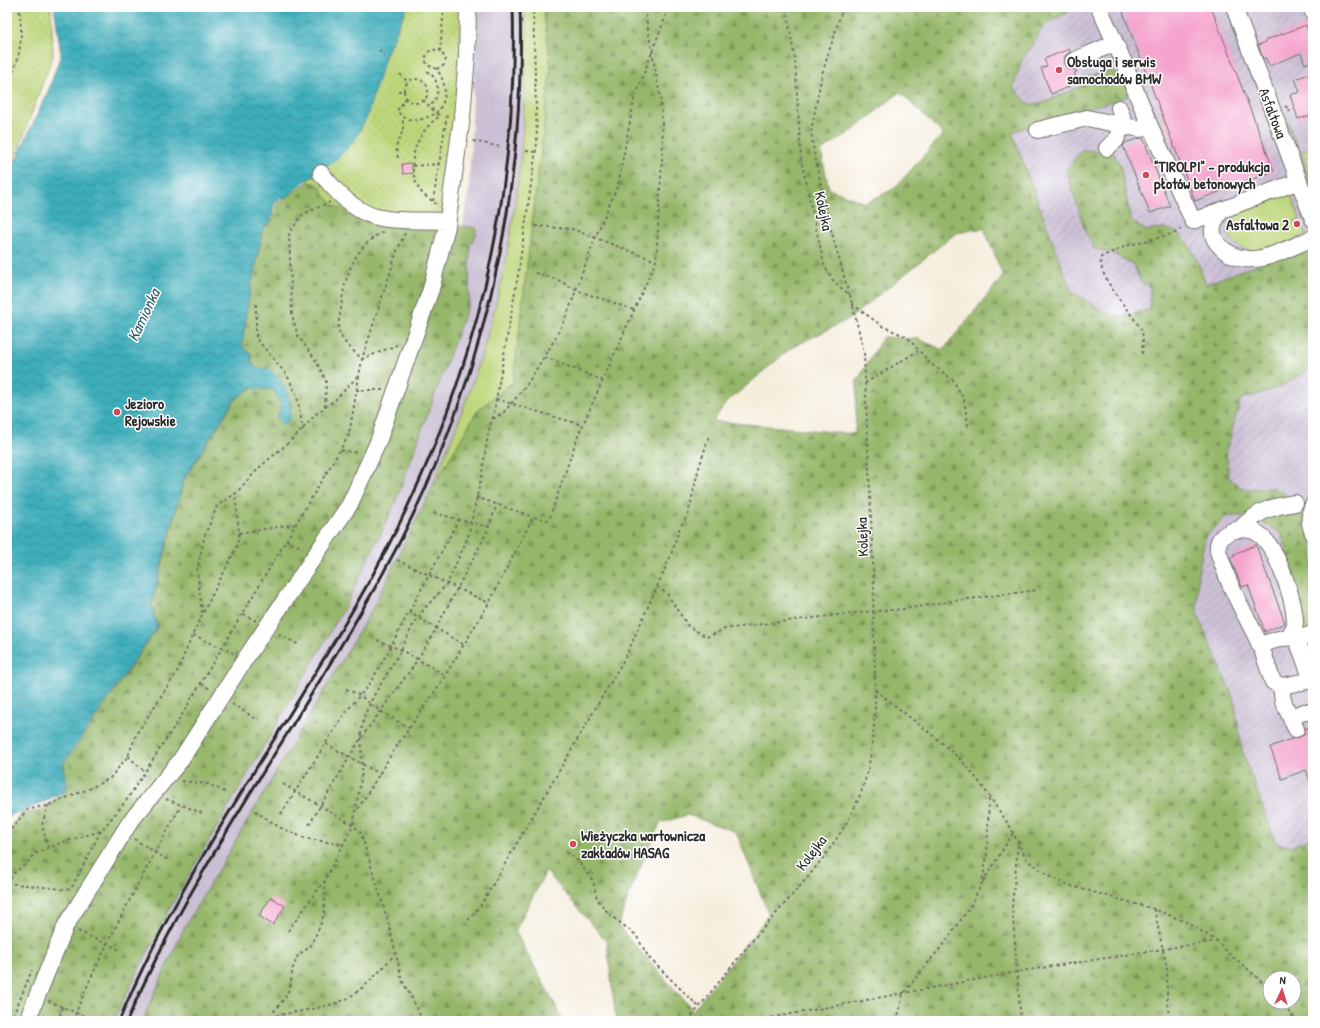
<svg xmlns="http://www.w3.org/2000/svg" width="1320" height="1028" font-family="'Patrick Hand',sans-serif">
<style>
.industrial{fill:url(#industrial-furrows)}
.railway{fill:#cbbfd4}
.green{fill:#bdd67a;stroke:#748052}
.forest{fill:url(#forest-firs);stroke:#60714a;fill-rule:evenodd}
.park{fill:url(#park-dots);stroke:#748052}
.water{fill:url(#water-waves);stroke:#346c73}
.lines{fill:none;stroke-linecap:round;stroke-linejoin:round}
.stream{stroke:#3eadbb;stroke-width:3.5}
.building{fill:#f5a4ce}
.minor-casing{stroke:#726f69;stroke-width:18}
.path{stroke:#726f69;stroke-width:2;stroke-dasharray:3 3;stroke-linecap:butt}
.minor{stroke:#fff;stroke-width:16}
.rail{stroke:#2b2b2b;stroke-width:3}
.poi-dot{fill:#d1495b;stroke:#fff;stroke-width:1.5}
.labels{text-anchor:middle;dominant-baseline:central;stroke-width:3;stroke-linejoin:round;paint-order:stroke}
.poi-label{font-size:15px;font-weight:bold;fill:#2b2b2b;stroke:#fff;text-anchor:start}
.street-label{font-size:15px;fill:#2b2b2b;stroke:#fff}
.water-label{font-size:16px;font-style:italic;fill:#335f65;stroke:#fff}
</style>
<defs>
<pattern id="industrial-furrows" width="10" height="10" patternUnits="userSpaceOnUse"><rect width="10" height="10" fill="#cbbfd4"/><path d="M-1 1l2-2M0 10L10 0M9 11l2-2" fill="none" stroke="#aea4b6"/></pattern>
<pattern id="forest-firs" width="22" height="20" patternUnits="userSpaceOnUse"><rect width="22" height="20" fill="#96b76a"/><path d="M5 1l3.5 6h-7zM16 11l3.5 6h-7z" fill="#7b9557"/></pattern>
<pattern id="park-dots" width="8" height="8" patternUnits="userSpaceOnUse"><rect width="8" height="8" fill="#bdd67a"/><path d="M2 2h.1M6 6h.1" fill="none" stroke="#a3b86a" stroke-width="1.8" stroke-linecap="round"/></pattern>
<pattern id="water-waves" width="16" height="10" patternUnits="userSpaceOnUse"><rect width="16" height="10" fill="#3eadbb"/><path d="M0 5q4-4 8 0t8 0" fill="none" stroke="#348d98"/></pattern>
</defs>
<rect width="100%" height="100%" fill="#fff"/>
<filter id="ink" filterUnits="userSpaceOnUse"><feTurbulence type="fractalNoise" baseFrequency=".025" numOctaves="2"/><feDisplacementMap in="SourceGraphic" scale="8" xChannelSelector="R" yChannelSelector="G"/><feConvolveMatrix kernelMatrix="1 2 1 2 8 2 1 2 1" color-interpolation-filters="sRGB"/></filter>
<filter id="wash" filterUnits="userSpaceOnUse"><feTurbulence type="fractalNoise" baseFrequency=".012" numOctaves="4" result="noise"/><feDisplacementMap in="SourceGraphic" scale="16" xChannelSelector="R" yChannelSelector="G"/><feGaussianBlur stdDeviation="0.9" result="paint"/><feColorMatrix in="noise" values="0 0 0 0 0 0 0 0 0 0 0 0 0 0 0 0 0 1.4 0 .05"/><feComposite in="paint" operator="in"/></filter>
<g filter="url(#wash)">
<rect width="100%" height="100%" fill="#f5eedd"/>
<path class="industrial" d="M969,7H1313V943L975,34Z"/>
<path class="railway" d="M477,7H585L577,211L217,1021H52L454,279L469,189Z"/>
<path class="green" d="M525,7H543L551,67L513,382L478,410L431,490C451,441 471,391 486,340C518,233 528,118 525,7Z
M1279,114L1286,117L1313,188V205L1305,186L1308,181L1286,120L1281,119Z
M1313,147V180L1302,151Z
M1290,192L1300,219L1294,221L1297,229L1303,227L1306,235C1298,238 1265,253 1259,253C1236,251 1217,233 1237,212Z"/>
<path class="forest" d="M543,7H1076L1045,25L1022,60L1013,87L1028,104L1043,103L1081,86L1089,76L1113,71L1126,84L1129,96L1012,132L1071,291L1106,313L1123,317L1150,309V287L1141,282L1133,264L1109,252L1094,249L1085,230L1066,170L1082,150L1113,152L1120,165L1131,221L1146,231C1185,218 1195,255 1206,284L1298,249L1313,247V367C1285,386 1273,391 1241,399L1226,451L1229,478L1243,489L1271,488L1283,492L1313,529V636L1309,638L1294,619V572L1281,533L1252,516H1227L1205,537L1198,573L1197,613L1234,700L1242,750L1276,843L1293,846L1313,837V1021H616L607,942L546,871L515,931L564,1021H142L184,928L371,611L431,490L478,410L513,382L551,67ZM900,92L943,134L894,189L865,203L829,189L821,151L852,131ZM984,228L1003,276L943,350L919,339L883,337L857,381L855,434L713,421L725,404L791,348L849,319L956,233ZM688,815L736,832L769,915L693,1010L618,926L633,884L660,823ZM1270,978H1294V1002H1270Z
M308,182C318,183 321,188 325,196L449,230L464,226L476,228V235L470,245L469,302L393,508L347,603L172,904L113,1021H7V833L21,813L40,811L68,790L64,765L158,627L152,605L184,480L235,400L250,389L252,354L242,347L246,313L263,228L273,220L277,203C289,197 297,189 308,182Z"/>
<path class="park" d="M7,7H51L53,55L19,148L7,175Z
M407,7H465L445,224L362,219L334,205L325,196L320,186L315,183L308,182V179C318,174 321,170 330,164C367,136 367,107 381,66C389,46 399,27 407,7Z"/>
<path class="water" d="M54,7H407L385,57L366,119L354,141L341,155L319,174L308,179L287,196L275,201L271,221L263,228L246,313L242,347L251,354L252,363L257,368H269C285,384 292,397 290,419L283,425L277,418L281,406L274,390L250,388L234,400L183,480L151,605L157,627L63,764L67,790L38,805L11,815L7,822V179L49,89L61,54Z"/>
<g class="lines">
<path class="stream" d="M7,162L14,165"/>
</g>
<g id="blocks">
<path class="building" d="M1121,7H1211L1274,171L1195,201Z
M1306,25L1313,43V61L1305,64L1301,53L1269,66L1266,58L1263,59L1258,45L1266,42V40Z
M1069,49L1070,52L1065,56L1064,64L1068,69L1076,70L1077,72L1074,73L1077,79L1067,82L1069,87L1051,94L1041,68L1047,66L1044,59Z
M1309,74L1313,86V115L1298,119L1290,95L1300,92L1295,79Z
M1140,138H1143L1170,206L1150,213L1123,146L1125,143Z
M411,163L413,173L403,174L402,164Z
M1256,545L1285,623L1265,632L1248,585L1242,587L1230,558L1235,556L1234,554Z
M1308,727L1313,740L1312,786L1306,770L1282,779L1270,747L1294,738L1300,737L1304,734L1305,729Z
M271,897L285,906L273,925L259,916Z"/>
</g>
</g>
<g filter="url(#ink)">
<use href="#blocks" fill-opacity="0" stroke="#726f69" stroke-width="1"/>
<g class="lines">
<defs>
<path id="minor" d="M1099,7L1125,65L1150,126L1193,221L1299,181
M1234,7L1313,219
M1311,7L1313,12
M1073,61L1115,43
M1119,108L1126,128
M1038,130L1087,118L1140,129L1150,126
M1107,148L1116,140L1121,127
M321,173C364,228 384,219 448,221
M1221,211C1214,221 1208,233 1218,244C1245,275 1281,251 1313,238
M1313,505C1308,515 1309,523 1313,533
M1239,530C1258,511 1269,507 1295,503
M1289,636C1291,632 1295,628 1295,623C1295,602 1277,547 1259,534C1247,524 1215,530 1218,550C1219,556 1222,562 1224,568C1233,596 1248,618 1260,645C1265,656 1268,669 1273,682L1281,686L1313,680
M1296,639L1313,634
M1260,645L1282,638L1296,637L1312,680
M1281,686L1283,701L1296,729
M1291,717L1304,712H1313
M27,1021L66,925L130,822L180,761L245,659L350,504L378,442L431,289L447,226L462,117L467,55L468,7"/>
</defs>
<use href="#minor" class="minor-casing"/>
<path class="path" d="M843,7L822,74L811,131L814,152L829,223L849,294
M379,50L385,56
M437,69L427,65C423,54 430,47 440,51
M427,71C440,79 441,96 430,106
M400,74L408,82
M404 91a12 12 0 1 1 24 0a12 12 0 1 1-24 0Z
M7,83C22,57 23,36 19,7
M398,91H404
M406,98L397,111C407,124 423,121 436,113L440,116C415,132 403,168 422,193C427,198 432,200 436,204
M423,100L436,113C449,100 446,83 437,69L444,65L446,59L440,51L444,7
M1285,106L1290,109L1288,114
M473,141L501,147
M526,151L536,152
M398,158L396,147L403,130V118
M413,166L439,164
M433,201L447,115
M535,226L572,229L656,261
M383,232C353,247 344,278 341,309C340,315 337,325 339,331C342,342 354,351 362,359L397,345
M535,273L556,279L576,290L634,310
M256,304V338L287,375L297,396L303,430
M852,304L882,326L907,337L930,363L953,380L964,400L968,426
M1142,354L1143,339L1142,331C1133,314 1096,276 1101,257L1126,246L1175,233L1182,228
M545,357L602,380
M865,383L918,351
M356,390H383
M496,399L582,425
M325,407L326,380L315,359L298,336L292,315L289,233L303,214L330,202
M493,419L504,412L526,386L555,339L567,315L595,238L618,185L634,100L669,7
M341,450L359,453
M476,497L533,517
M434,513L489,527
M239,533L297,524
M286,540L303,548
M397,560L489,603
M657,587L667,594L688,626L707,637L725,629L754,625L863,612L905,609L953,601L1038,590
M409,612L464,645
M202,613L197,570L205,535L217,506L235,494
M243,614L256,621
M279,634L299,645
M193,635L233,653
M377,640L401,650L445,675
M201,684L210,689
M346,689L359,695L380,711L409,728
M875,690L940,741L961,760L978,780L1009,825L1027,860L1050,877L1068,885L1154,909L1186,922L1217,941L1229,954L1256,976L1270,990
M232,704L258,720
M326,744L380,774
M128,756L145,772
M182,781L208,784L225,792
M283,784L353,825L361,833L389,925L402,980L417,1008L422,1021
M166,799L202,813
M358,809L392,753L440,684L489,603L533,517L549,520L577,438L656,261L663,143L661,101L644,7
M255,811L279,827L304,838L344,845
M281,814L345,713L367,687L379,668L459,519
M309,825L361,738L412,668L431,638L486,534L497,504
M7,834L27,810L48,805L91,788L110,778L128,756L137,733L177,672L195,629L237,546L239,533L235,494L260,467L295,437L316,414L335,400L357,377
M134,839L168,860
M1018,845L1012,906L1021,1021
M48,848L42,825L48,805
M566,852L578,861L593,881L597,899L609,914L636,935L649,958L699,1007
M983,882L1013,833
M7,883L71,890
M7,884L14,873L27,863L34,854L63,842L101,831
M72,887L101,831L126,801L183,713L349,435L362,359L397,251L405,233
M1154,909L1167,968V1003L1170,1021
M468,920L481,905L626,656L671,555L680,527L688,515L698,471L709,436
M78,931L122,951
M288,931L324,881
M48,1001L89,1018
M1280,1002L1297,1021
M270,1017C291,1012 330,1008 348,998C366,987 381,970 395,954
M11,1021L32,970
M57,1021L63,1007
M73,1021C83,993 96,967 109,940C132,895 156,850 181,806
M266,1021L285,998L291,984L292,971L298,955L310,947L319,928L324,914L325,880L353,825L362,773L361,732L365,714L373,697L401,650L412,627L424,609L447,584L468,537L482,474L488,434L493,417L518,275L537,143L533,7
M688,1021C711,992 734,963 758,934C800,885 857,830 869,764C874,736 876,708 875,680C875,649 872,619 874,589L864,352L850,295L834,282L824,265L821,251L801,159L795,60L786,7
M754,1021L1022,971L1216,941
M897,1021L903,994L946,941L972,904L982,883L987,855L989,797"/>
<use href="#minor" class="minor"/>
<path class="rail" d="M119,1021C181,872 278,741 358,601C465,417 519,220 513,7
M127,1021C195,864 298,726 381,577C478,403 526,207 520,7"/>
</g>
</g>
<g class="poi-dot">
<circle cx="1059" cy="70" r="4"/>
<circle cx="1146" cy="175" r="4"/>
<circle cx="1297" cy="224" r="4"/>
<circle cx="117" cy="412" r="4"/>
<circle cx="573" cy="844" r="4"/>
</g>
<g class="labels">
<g class="poi-label">
<text x="1067" y="61">Obsługa i serwis<tspan x="1067" dy="17">samochodów BMW</tspan></text>
<text x="1154" y="166">"TIROLPI" - produkcja<tspan x="1154" dy="17">płotów betonowych</tspan></text>
<text x="1289" y="224" text-anchor="end">Asfaltowa 2</text>
<text x="125" y="403">Jezioro<tspan x="125" dy="17">Rejowskie</tspan></text>
<text x="581" y="835">Wieżyczka wartownicza<tspan x="581" dy="17">zakładów HASAG</tspan></text>
</g>
<g class="street-label">
<text transform="translate(1273 113) rotate(69)">Asfaltowa</text>
<text transform="translate(824 211) rotate(78)">Kolejka</text>
<text transform="translate(862 537) rotate(-92)">Kolejka</text>
<text transform="translate(811 853) rotate(-53)">Kolejka</text>
</g>
<g class="water-label">
<text transform="translate(143 315) rotate(-65)">Kamionka</text>
</g>
</g>
<rect width="1320" height="1028" fill="none" stroke="#fff" stroke-width="24"/>
<g transform="translate(1282 990) rotate(4)"><circle r="19" fill="#ffffff" stroke="#aaaaaa"/>
<path d="M0-3L7 15L0 10L-7 15Z" fill="#d1495b"/>
<text y="-6" font-size="11" font-weight="bold" text-anchor="middle" fill="#2b2b2b">N</text>
</g>
</svg>
